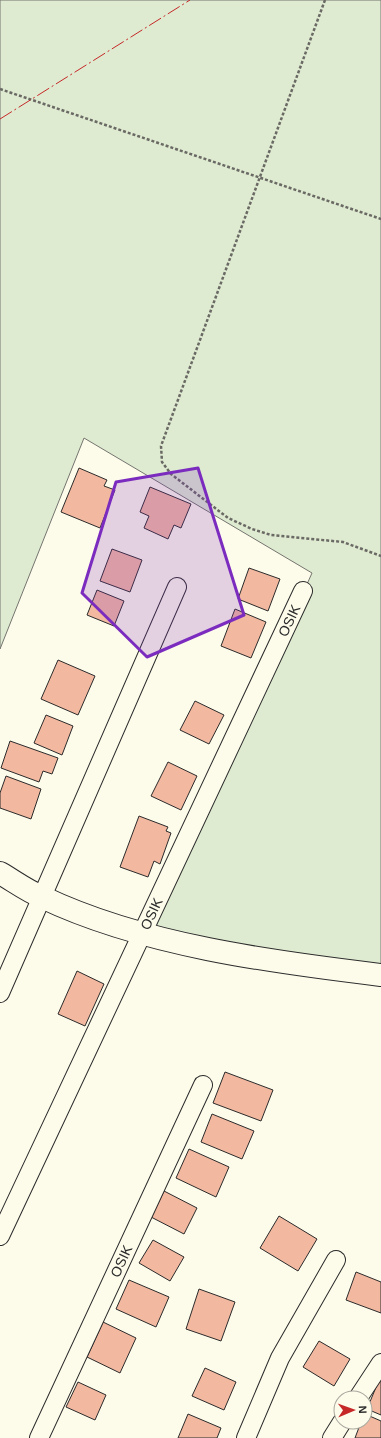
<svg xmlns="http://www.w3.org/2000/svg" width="381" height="1438" font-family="Helvetica,sans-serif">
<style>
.green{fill:#deebd1;stroke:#74746e}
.building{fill:#f2b8a0;stroke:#2b2b2b}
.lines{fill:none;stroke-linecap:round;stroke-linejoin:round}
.street-casing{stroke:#2b2b2b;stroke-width:20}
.secondary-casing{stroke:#2b2b2b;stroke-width:24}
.path{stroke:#6a6964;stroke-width:2.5;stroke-dasharray:3 2;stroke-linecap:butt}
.street{stroke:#fdfbea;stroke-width:18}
.secondary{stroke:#fdfbea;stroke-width:22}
.power{stroke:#c62828;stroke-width:1;stroke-dasharray:14 3 2 3;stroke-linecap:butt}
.marked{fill:#7b2cbf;fill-opacity:0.2;stroke:#7b2cbf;stroke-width:3;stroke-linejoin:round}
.labels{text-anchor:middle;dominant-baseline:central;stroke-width:3;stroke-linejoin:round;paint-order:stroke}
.street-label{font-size:14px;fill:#2b2b2b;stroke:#fdfbea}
</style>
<rect width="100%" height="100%" fill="#fdfbea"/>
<path class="green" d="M0,0H381V972L150,935L312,573L84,438L0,649Z"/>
<path class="building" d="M79,468L107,480L104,486L115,490L100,528L61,512Z
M150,487L191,504L181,528L174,525L168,539L144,528L149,516L140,512Z
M112,549L142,560L130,592L100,581Z
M249,568L280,579L268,611L238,599Z
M97,590L124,601L114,626L87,615Z
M235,609L266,622L251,658L221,646Z
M58,660L95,676L78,715L41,699Z
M195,701L224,715L209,744L180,730Z
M46,715L73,726L62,755L34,743Z
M10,741L58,758L52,774L43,771L39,782L1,768Z
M168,762L197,776L181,810L151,796Z
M6,776L41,789L31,819L0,808V793Z
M139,816L168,827L166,831L171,833L160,864L154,861L148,877L120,867Z
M77,971L104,984L85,1026L58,1014Z
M225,1072L273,1090L261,1121L213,1103Z
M212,1114L254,1131L242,1159L201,1142Z
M189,1149L229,1167L216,1197L176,1178Z
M164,1191L197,1208L184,1234L151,1217Z
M279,1216L317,1239L298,1271L260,1248Z
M153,1240L184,1257L170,1281L139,1263Z
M356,1272L381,1282V1313L346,1300Z
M129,1280L169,1297L156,1327L116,1309Z
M199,1289L235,1302L221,1341L186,1329Z
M103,1322L136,1338L120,1373L87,1357Z
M319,1341L350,1359L334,1386L303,1367Z
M205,1368L236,1382L224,1410L192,1396Z
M379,1380H381V1415L367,1409Z
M78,1382L106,1395L95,1420L66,1407Z
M188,1414L221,1428L217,1438H178Z
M365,1414L381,1421V1438H355L361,1422H365Z"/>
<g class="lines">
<defs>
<g id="street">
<path d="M0,993L177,587"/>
<path id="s1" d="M0,1236L303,591"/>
<path d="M358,1398L381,1363"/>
<path id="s2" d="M39,1438L203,1085"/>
<path d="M246,1438L280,1358L336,1260"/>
<path d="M332,1438L342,1422"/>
</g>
<path id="secondary" d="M0,873C14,881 27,891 42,897C142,945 272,962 381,975"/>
</defs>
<use href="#street" class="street-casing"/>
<use href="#secondary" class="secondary-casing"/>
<path class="path" d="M325,0L161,446L162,462L171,474L228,518L252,529L271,535L343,542L381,556
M0,89L381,219"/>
<use href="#street" class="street"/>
<use href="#secondary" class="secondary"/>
<path class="power" d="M0,119L190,0"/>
</g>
<path class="marked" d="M198,468L244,615L147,657L82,593L116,482Z"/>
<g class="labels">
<g class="street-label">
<text stroke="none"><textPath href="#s1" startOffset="680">OSIK</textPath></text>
<text stroke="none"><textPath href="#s1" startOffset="356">OSIK</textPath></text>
<text stroke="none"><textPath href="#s2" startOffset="195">OSIK</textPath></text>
</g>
</g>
<g transform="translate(353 1410) rotate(88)"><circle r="19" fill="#fdfbea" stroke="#a9a89e"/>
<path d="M0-3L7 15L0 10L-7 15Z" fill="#c62828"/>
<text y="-6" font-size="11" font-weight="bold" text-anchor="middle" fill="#2b2b2b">N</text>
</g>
</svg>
